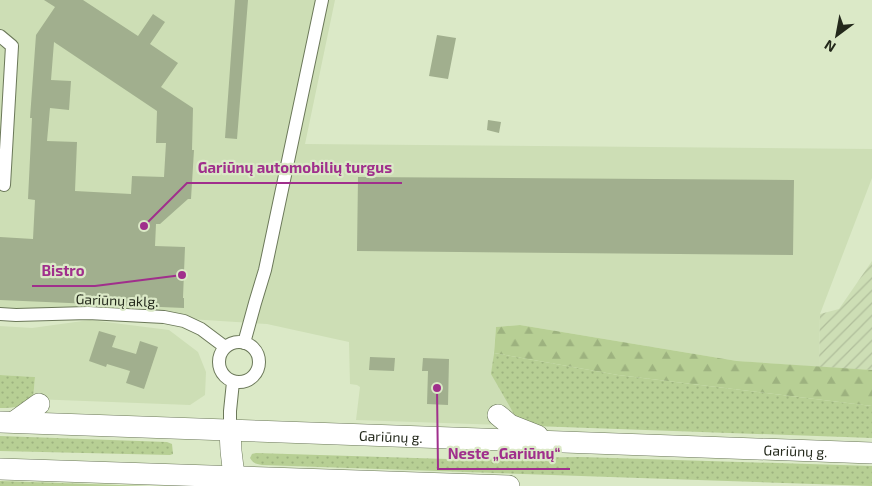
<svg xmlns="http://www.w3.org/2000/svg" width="872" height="486" font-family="'Exo 2',sans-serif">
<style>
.built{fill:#cddeb5}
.industrial{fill:url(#industrial-furrows)}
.grass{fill:url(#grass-dots)}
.forest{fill:url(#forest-firs)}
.building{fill:#a1af8e;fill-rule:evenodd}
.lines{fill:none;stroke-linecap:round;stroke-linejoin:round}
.minor-casing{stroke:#6b7859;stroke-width:14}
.trunk-casing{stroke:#6b7859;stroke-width:22}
.minor{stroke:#fff;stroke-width:12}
.trunk{stroke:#fff;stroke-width:21}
.labels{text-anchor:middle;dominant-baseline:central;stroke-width:4.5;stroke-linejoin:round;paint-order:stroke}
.street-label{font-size:14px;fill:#23281b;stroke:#dbe9c7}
.leader{fill:none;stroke:#a02f8c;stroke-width:2}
.callout-dot{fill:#a02f8c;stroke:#dbe9c7;stroke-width:2}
.callout-label{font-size:15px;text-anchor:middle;font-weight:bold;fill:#a02f8c;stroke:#dbe9c7;stroke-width:4.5;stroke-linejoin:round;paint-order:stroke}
</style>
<defs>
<pattern id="industrial-furrows" width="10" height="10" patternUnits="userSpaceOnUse" patternTransform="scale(1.25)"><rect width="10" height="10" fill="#cddeb5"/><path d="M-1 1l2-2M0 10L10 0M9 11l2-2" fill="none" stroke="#b0be9b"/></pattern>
<pattern id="grass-dots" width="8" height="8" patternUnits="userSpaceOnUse" patternTransform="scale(1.25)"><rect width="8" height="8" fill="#b7cf94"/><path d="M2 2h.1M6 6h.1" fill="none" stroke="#9db27f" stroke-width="1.8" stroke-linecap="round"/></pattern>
<pattern id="forest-firs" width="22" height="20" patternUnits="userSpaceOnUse" patternTransform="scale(1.25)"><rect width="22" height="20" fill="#b7cf94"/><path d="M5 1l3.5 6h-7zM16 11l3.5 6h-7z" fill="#9db27f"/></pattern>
</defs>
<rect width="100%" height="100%" fill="#dbe9c7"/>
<path class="built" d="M0,0H335L305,144L872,149V178L820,314L819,367L737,361L520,325L496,327L492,374L534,426L356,420L360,387L357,385L350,384L349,342L267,324L0,307Z
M90,320L169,330L198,352L206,372L205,395L190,405L33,399L35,377L0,375V326L32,328Z"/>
<path class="industrial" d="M872,261V370L819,367L820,314L839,309Z"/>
<path class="grass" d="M494,353L618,375L872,406V438L534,426L520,421L514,414L491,374Z
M0,375L35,377L33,399C20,407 16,408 0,408Z
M0,436L167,442L172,444L173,454L170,455L0,451Z
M256,453L447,459L581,457L872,466V486L262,465C256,464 253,463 250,458L252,454Z
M0,481L148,486H0Z"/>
<path class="forest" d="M520,325L737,361L872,370V406L618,375L494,353L496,327Z"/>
<path class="building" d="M44,0H83L138,36L153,14L165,22L150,44L178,63L161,87L193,108L192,150H194L191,199H188L160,224H156L155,246L185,247L183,298H184V308L0,300V237L33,239L35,200L28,199L32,118H30L36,35L55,7ZM54,42L157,111L156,143H166L164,177L132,176L131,194L75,191L77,142L47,141L50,108L69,110L71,81L51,80Z
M235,0H248L237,139L225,138Z
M437,35L456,38L448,79L429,76Z
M488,120L501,122L499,133L487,130Z
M358,177L794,180L793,255L357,251Z
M99,331L116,336L112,347L136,354L140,341L158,347L144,389L126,383L130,371L107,364L106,367L89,361Z
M370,357L395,358L394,371L369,370Z
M423,358L449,359L448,405L427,404L428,371H422Z"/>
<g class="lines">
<defs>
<path id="minor" d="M0,36L12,46L4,185
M0,314L16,315L88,313L164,317L184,321L201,329L225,347
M219 362a20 20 0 1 1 40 0a20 20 0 1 1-40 0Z
M244,343L255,303L265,270L322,0
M230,430V411L233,382"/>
<g id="trunk">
<path d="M498,415L510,425L538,436"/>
<path id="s1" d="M0,422L872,453"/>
<path d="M14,422L39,404"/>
<path d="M230,430L231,451L234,476"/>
<path d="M0,469L509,486"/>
</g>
</defs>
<use href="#minor" class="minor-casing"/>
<use href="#trunk" class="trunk-casing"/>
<use href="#minor" class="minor"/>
<use href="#trunk" class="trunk"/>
</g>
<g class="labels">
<g class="street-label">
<text transform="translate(117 300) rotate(2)">Gariūnų aklg.</text>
<text stroke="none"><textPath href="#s1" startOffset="391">Gariūnų g.</textPath></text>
<text stroke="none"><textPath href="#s1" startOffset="796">Gariūnų g.</textPath></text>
</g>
</g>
<path class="leader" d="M144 226L187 183H402M182 275L95 286H32M437 388L438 469H570"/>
<g class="callout-dot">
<circle cx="144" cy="226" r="5"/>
<circle cx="182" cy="275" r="5"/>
<circle cx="437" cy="388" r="5"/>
</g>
<g class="callout-label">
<text x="295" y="173">Gariūnų automobilių turgus</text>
<text x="63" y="276">Bistro</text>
<text x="504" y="459">Neste „Gariūnų“</text>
</g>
<g transform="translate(837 35) rotate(212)" stroke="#dbe9c7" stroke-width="4" paint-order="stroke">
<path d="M0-4L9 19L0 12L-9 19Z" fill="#23281b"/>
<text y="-8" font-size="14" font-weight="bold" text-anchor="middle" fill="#23281b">N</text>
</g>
</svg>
